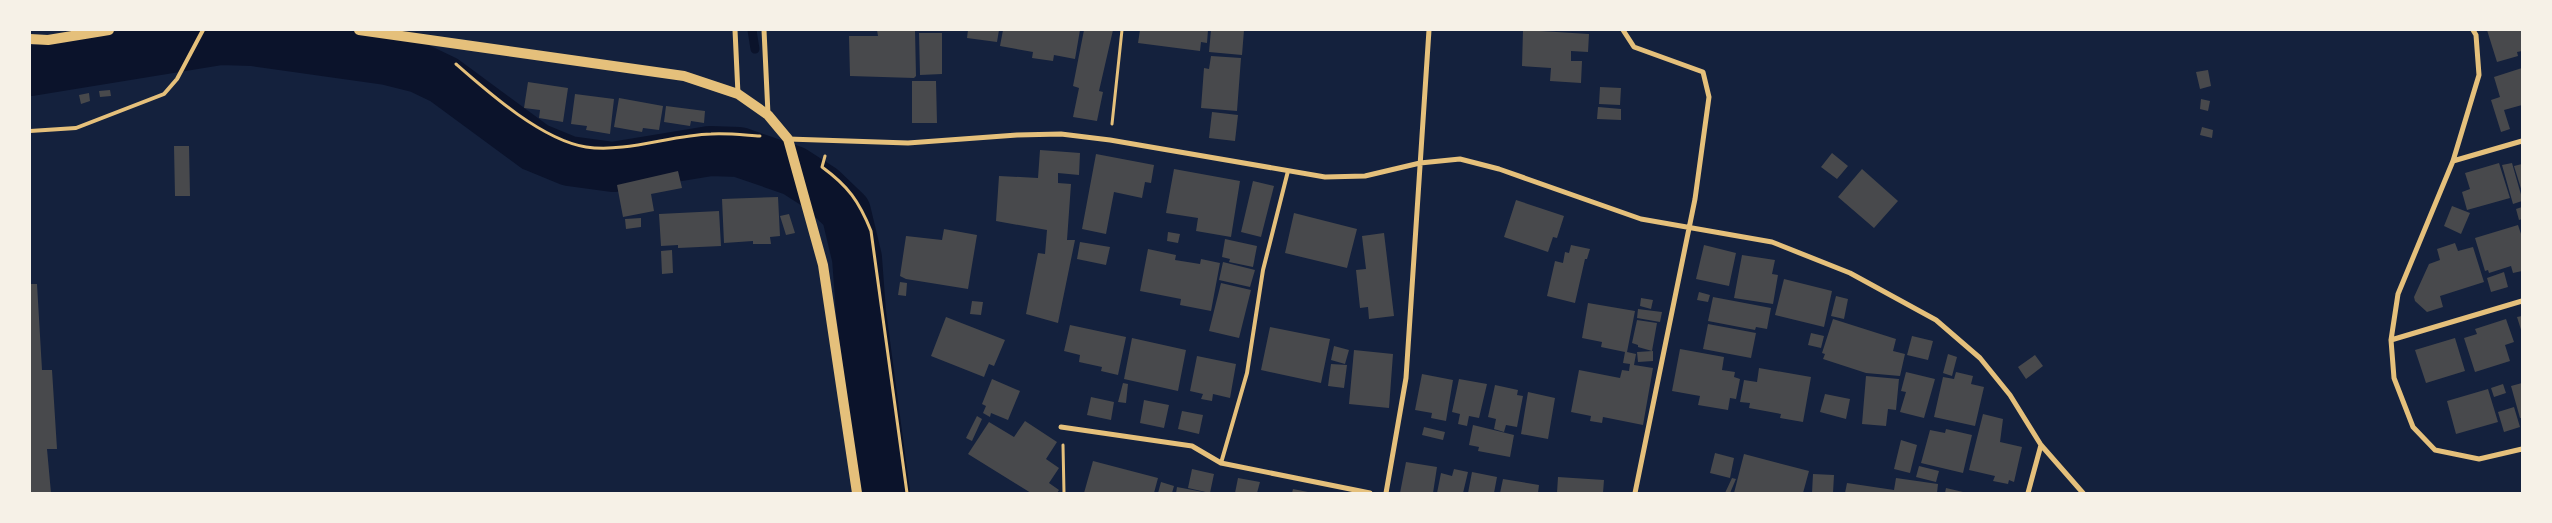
<svg xmlns="http://www.w3.org/2000/svg" width="2552" height="523" font-family="Ubuntu,sans-serif">
<style>
.lines{fill:none;stroke-linecap:round;stroke-linejoin:round}
.stream{stroke:#0b132b;stroke-width:9}
.river{stroke:#0b132b;stroke-width:50}
.building{fill:#48494c}
.path{stroke:#e5c07b;stroke-width:3}
.service{stroke:#e5c07b;stroke-width:4}
.minor{stroke:#e5c07b;stroke-width:5}
.secondary{stroke:#e5c07b;stroke-width:10}
</style>
<rect width="100%" height="100%" fill="#14213d"/>
<g class="lines">
<path class="stream" d="M752,30L755,49"/>
<path class="river" d="M30,71L220,40L253,41L387,60L419,68L444,80L535,147L569,161L613,167L710,151L739,152L794,171L822,189L846,212L857,258L861,312L885,493"/>
</g>
<path class="building" d="M877,30H915L916,76L914,78L850,76L849,36H878Z
M968,30H999L997,42L967,38Z
M1003,30H1080L1075,59L1054,55L1053,61L1032,58L1033,52L1000,46Z
M1084,30H1113L1099,91L1103,92L1097,121L1073,117L1079,88L1073,86Z
M1140,30H1208L1207,43L1201,42L1200,51L1138,43Z
M1211,30H1244L1242,55L1209,52Z
M1523,30L1589,34L1588,52L1571,51V61H1582L1581,83L1550,81L1551,68L1522,66Z
M2487,30H2522V51L2517,52L2518,56L2497,62Z
M919,33H942V74L920,75Z
M1211,56L1241,58L1237,111L1201,108L1204,68L1209,69Z
M2522,68V105L2504,110L2510,129L2501,132L2491,100L2500,97L2494,77Z
M2208,70L2211,86L2200,89L2196,72Z
M912,81H936L937,123H912Z
M528,82L568,88L563,122L539,118L540,110L524,108Z
M1600,87L1621,88L1620,105L1599,104Z
M110,90L111,96L100,97L99,91Z
M89,93L90,101L81,104L79,95Z
M575,94L614,99L610,134L586,130L587,126L571,124Z
M619,98L663,106L659,130L643,128L642,132L614,127Z
M2201,99L2210,101L2208,111L2200,109Z
M666,106L705,111L704,123L691,121L690,126L664,122Z
M1598,107L1621,109V120L1597,119Z
M1212,112L1238,115L1235,141L1209,138Z
M2202,127L2213,130L2212,138L2200,135Z
M174,146H189L190,196H175Z
M1040,150L1080,153L1079,175L1058,173V183L1071,184L1067,240H1075L1058,323L1026,314L1038,253L1045,254L1047,230L996,221L999,176L1038,178Z
M1832,153L1848,166L1837,179L1821,167Z
M1096,154L1154,165L1151,183L1145,182L1142,198L1114,192L1106,234L1082,229Z
M2499,163L2510,198L2467,210L2462,192L2470,189L2465,173Z
M2512,163L2522,198V201L2513,204L2502,165Z
M2522,164V192L2514,166Z
M1174,169L1240,181L1231,237L1196,231L1198,218L1166,213Z
M1862,169L1898,201L1874,228L1838,197Z
M678,171L682,188L651,194L654,211L623,217L617,185Z
M1253,181L1274,186L1261,237L1241,232Z
M778,197L780,236L770,237L771,244H753V241L724,243L722,199Z
M1516,200L1564,216L1557,238L1553,237L1548,252L1504,237Z
M2452,206L2470,213L2461,234L2444,226Z
M2522,207V219L2519,220L2516,209Z
M719,211L721,246L678,248V245L661,246L659,214Z
M1294,213L1357,229L1347,268L1285,253Z
M789,214L795,233L786,235L780,216Z
M641,218V227L626,229L625,219Z
M2518,225L2522,237V271L2513,273L2511,266L2489,273L2488,270L2485,271L2475,238Z
M944,229L977,235L968,289L906,279L900,276L906,236L942,240Z
M1168,232L1180,234L1178,243L1167,241Z
M1384,233L1394,316L1369,319L1368,307L1360,308L1356,270L1366,269L1362,236Z
M1225,239L1257,246L1253,267L1229,262L1230,259L1222,257Z
M1080,242L1110,247L1106,265L1077,259Z
M2455,243L2458,251L2473,247L2484,282L2440,296L2443,307L2427,312L2415,301L2414,297L2429,264L2440,260L2437,249Z
M1571,245L1590,249L1587,259H1585L1575,303L1547,296L1555,261L1563,263L1565,252L1569,253Z
M1704,245L1736,253L1729,286L1696,279Z
M1148,249L1176,255L1175,260L1200,264L1201,259L1220,263L1211,311L1180,305L1181,299L1140,291Z
M672,250L673,273L662,274L661,251Z
M1742,255L1775,260L1772,274L1778,275L1773,304L1734,298Z
M1223,262L1255,270L1250,287L1219,280Z
M2504,272L2508,287L2491,292L2487,278Z
M1784,279L1832,291L1824,327L1775,315Z
M900,282L907,283L906,296L898,295Z
M1221,283L1251,290L1239,338L1209,331Z
M30,284H37L42,370H52L57,449H47L51,493H30Z
M1699,292L1710,295L1708,302L1697,300Z
M1836,296L1848,299L1844,319L1831,316Z
M1713,297L1771,308L1767,329L1756,327L1755,330L1708,321Z
M1641,298L1653,300L1651,309L1640,306Z
M972,301L983,302L981,315L970,314Z
M1588,303L1635,311L1627,352L1636,354L1634,365L1653,368L1643,425L1603,417L1602,423L1590,421L1591,416L1571,412L1579,370L1620,378L1622,370L1629,371L1630,364L1623,363L1625,352L1601,347L1602,342L1582,338Z
M1638,309L1662,312L1660,322L1637,318Z
M2522,316V333L2517,317Z
M946,317L1005,340L994,366L989,364L984,377L931,356Z
M1833,319L1896,339L1893,351L1905,354L1900,376L1866,373L1823,359L1825,354L1822,353Z
M2506,319L2514,342L2505,345L2510,361L2475,372L2464,338L2477,334L2475,329Z
M1637,320L1657,323L1652,351L1638,347V345L1632,343Z
M1708,324L1756,333L1751,358L1703,349Z
M1070,325L1126,337L1118,375L1101,371L1102,367L1079,362L1080,355L1064,351Z
M1270,327L1330,339L1321,383L1261,370Z
M1811,333L1824,336L1821,348L1808,345Z
M1912,336L1933,341L1928,360L1907,355Z
M1132,338L1186,350L1178,391L1124,379Z
M2455,338L2465,371L2426,383L2415,350Z
M1334,346L1349,350L1345,364L1331,360Z
M1680,349L1724,357L1722,370L1735,372L1734,377L1740,379L1736,399L1730,398L1728,410L1698,405L1700,396L1672,391Z
M1354,350L1393,354L1389,408L1349,404Z
M1653,351V361L1638,362L1637,352Z
M1948,354L1957,357L1952,376L1943,373Z
M2035,355L2043,366L2026,379L2018,367Z
M1197,356L1236,364L1230,398L1213,394L1212,401L1201,399L1203,394L1190,391Z
M1331,364L1347,365L1344,388L1328,386Z
M1759,368L1811,377L1803,422L1780,418L1781,414L1749,408L1750,403L1740,402L1744,380L1757,382Z
M1906,372L1935,379L1924,418L1900,412L1906,392L1901,391Z
M1956,372L1973,376L1971,384L1984,387L1975,426L1934,417L1943,377L1954,379Z
M1422,374L1453,380L1446,421L1431,418L1432,413L1415,410Z
M1866,376L1899,379L1896,410L1888,409L1886,426L1862,424Z
M992,379L1020,391L1008,420L991,413L990,417L983,413L986,406L982,404Z
M1459,379L1487,384L1479,418L1469,416L1467,426L1458,424L1460,414L1452,412Z
M1123,383L1128,384L1126,403L1118,402Z
M2522,383V418H2520L2511,386Z
M2503,384L2506,393L2494,397L2491,388Z
M1495,385L1518,390L1517,395L1523,396L1517,427L1506,425L1504,432L1494,429L1496,419L1488,417Z
M2488,389L2498,422L2456,434L2447,401Z
M1528,392L1555,398L1548,439L1521,434Z
M1825,394L1850,399L1846,419L1820,412Z
M1091,397L1114,402L1111,420L1087,415Z
M1144,400L1169,405L1164,428L1140,423Z
M2514,407L2520,427L2504,432L2498,412Z
M1182,411L1203,415L1199,434L1178,429Z
M1983,414L2003,419L2000,442L2022,447L2014,482L2009,480L2008,484L1993,481L1995,476L1969,470Z
M977,416L982,419L972,441L966,438Z
M1025,421L1057,442L1046,459L1059,468L1049,483L1059,490L1057,493H1031L968,454L989,422L1014,437Z
M1473,425L1514,435L1510,457L1478,451L1479,447L1469,445Z
M1424,427L1445,432L1443,440L1422,435Z
M1946,429L1972,435L1963,473L1921,463L1930,430L1945,433Z
M1901,440L1917,445L1910,473L1894,469Z
M1715,453L1734,458L1730,478L1710,473Z
M1744,454L1809,471L1803,493H1734Z
M1093,461L1158,478L1154,493H1084Z
M1406,462L1437,467L1433,493H1400Z
M1919,466L1939,471L1936,482L1916,477Z
M1192,469L1214,474L1210,493L1188,488Z
M1454,469L1468,472L1463,493H1437L1441,473L1452,476Z
M1472,472L1497,477L1494,493H1468Z
M1813,474L1834,475L1833,493H1812Z
M1558,477L1604,480L1603,493H1557Z
M1238,478L1260,482L1257,493H1235Z
M1732,478L1736,479L1730,493H1725Z
M1896,478L1938,484L1937,493H1845L1847,483L1894,490Z
M1503,479L1539,485L1538,493H1500Z
M1161,482L1174,486L1172,493H1158Z
M1177,487L1203,492V493H1176Z
M1946,488L1963,492V493H1945Z
M1293,489L1308,492V493H1292Z"/>
<g class="lines">
<path class="path" d="M456,64C489,93 542,140 586,147C626,153 671,135 711,134C727,133 744,135 760,136
M1112,124L1122,30
M825,156L822,167C848,186 859,201 871,231L907,493
M1063,445L1064,493"/>
<path class="service" d="M30,131L76,128L164,94L177,79L203,30
M1221,463L1247,373L1263,270L1288,171"/>
<path class="minor" d="M735,30L738,94
M764,30L768,114
M1623,30L1634,47L1703,72L1709,97L1695,199L1635,493
M2473,30L2476,35L2479,75L2453,161L2398,294L2391,340L2394,378L2413,427L2435,450L2479,459L2522,449
M788,139L908,143L1017,135L1061,134L1110,140L1325,177L1365,176L1420,163L1460,159L1499,169L1641,219L1772,242L1850,273L1936,320L1980,358L2010,395L2041,445L2083,493
M2453,161L2522,141
M2391,340L2522,301
M1061,427L1192,446L1221,463L1370,493
M1386,493L1406,378L1429,30
M2028,493L2041,445"/>
<path class="secondary" d="M359,30L684,76L738,94L768,115L788,139L823,265L857,493
M30,39L48,40L109,30"/>
</g>
<rect width="2552" height="523" fill="none" stroke="#f6f1e7" stroke-width="62"/>
</svg>
